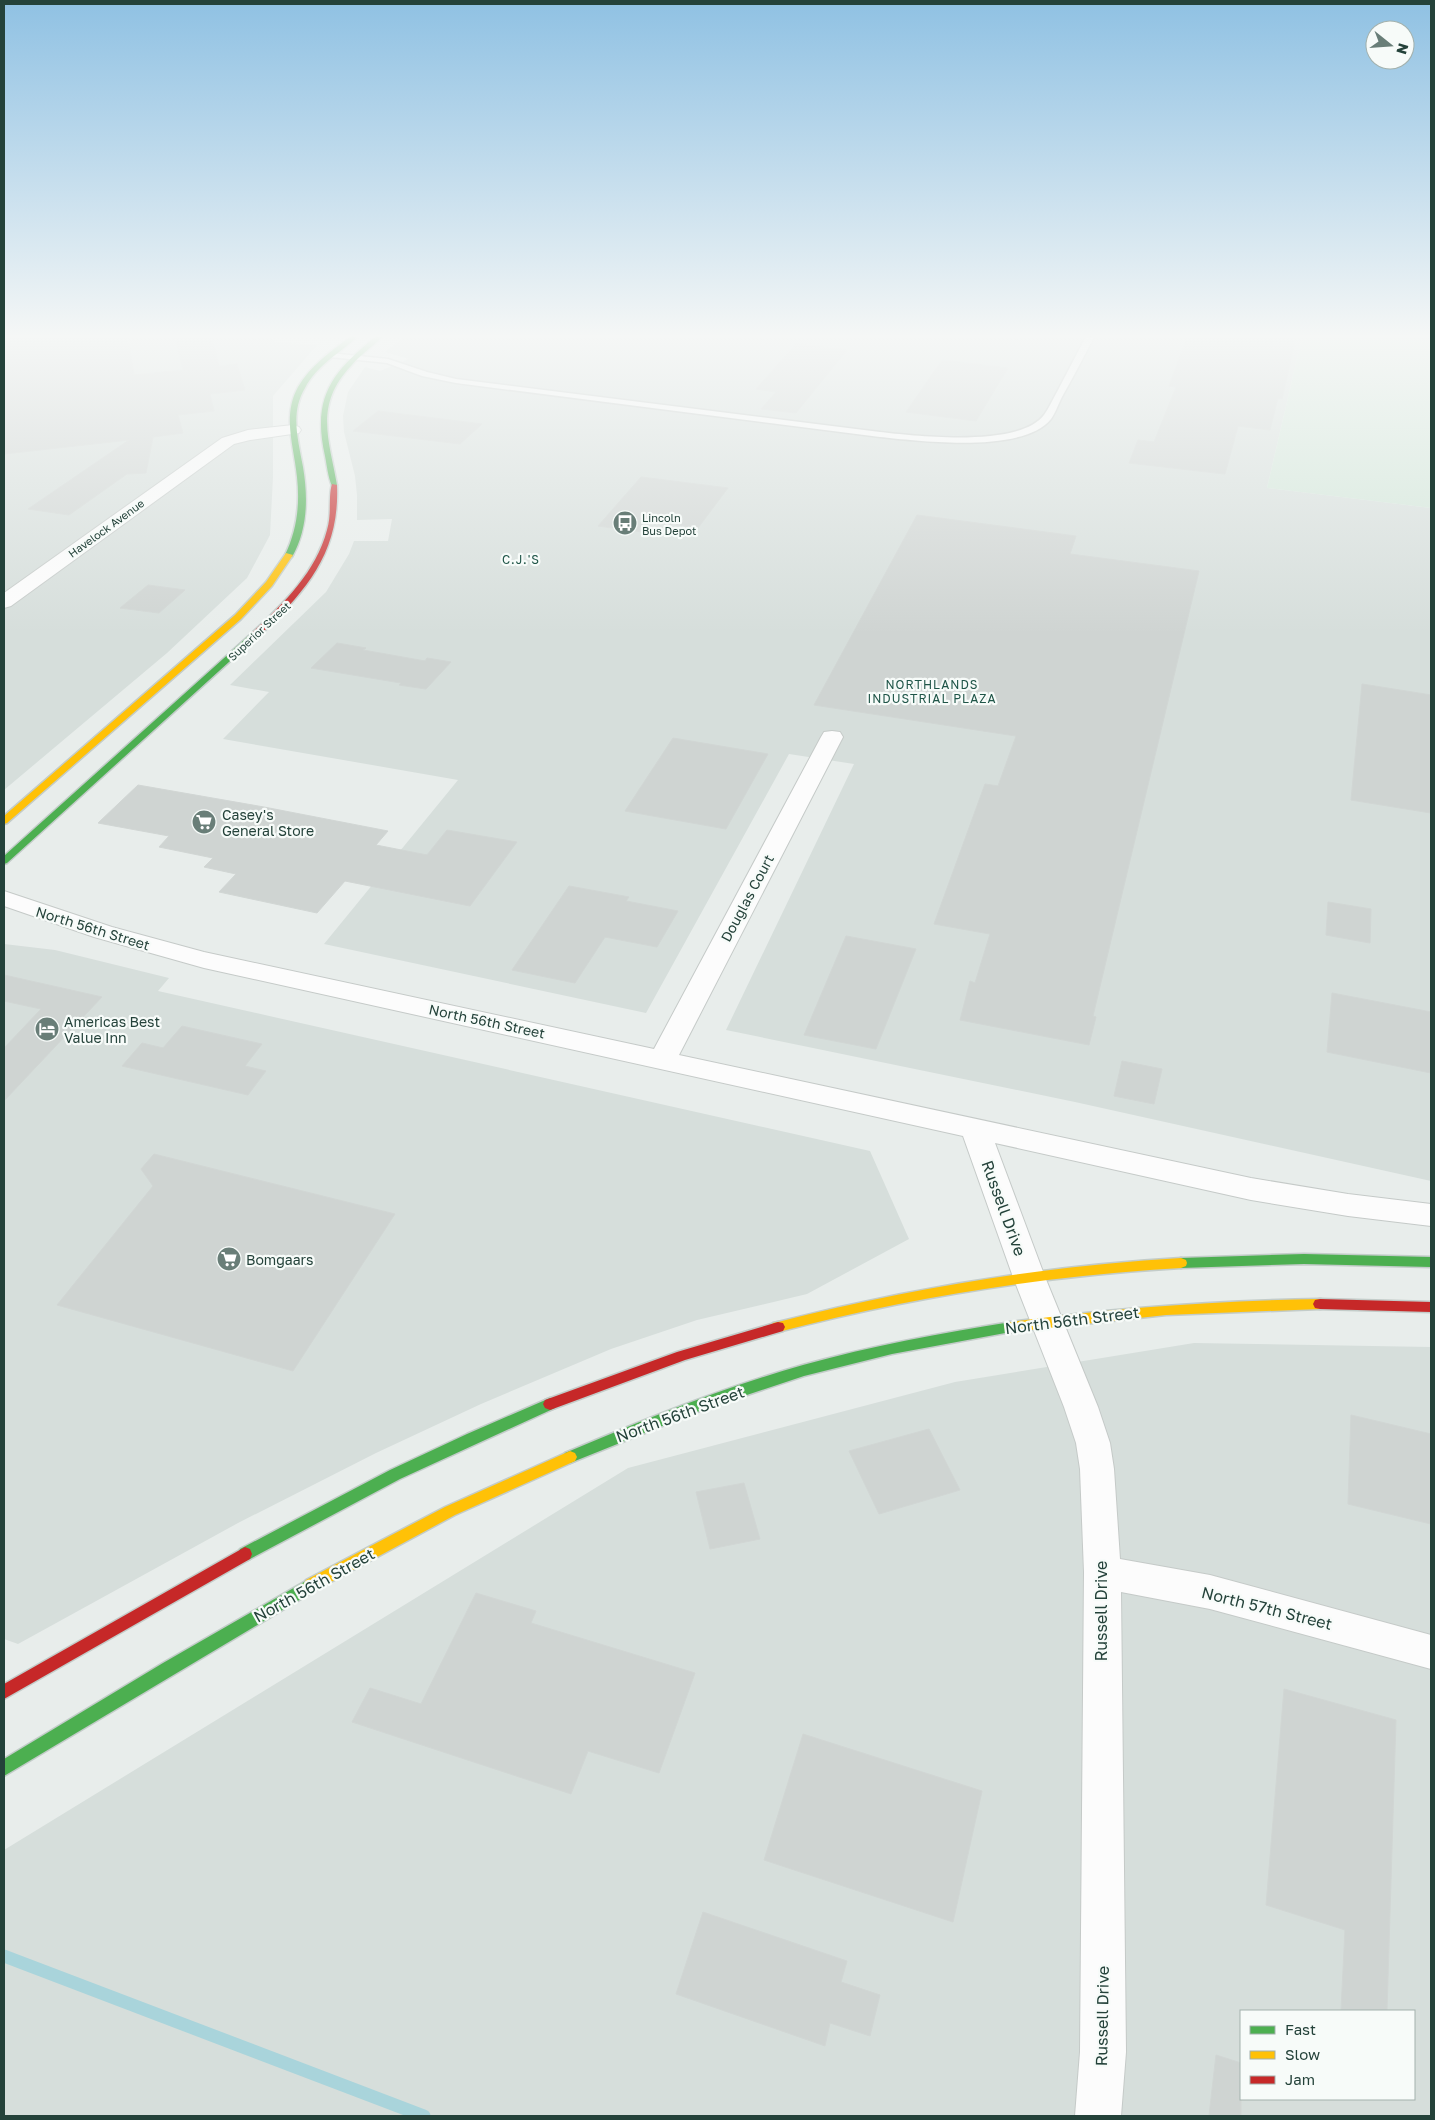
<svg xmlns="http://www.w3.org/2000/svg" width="1435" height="2120" font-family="'Golos Text',sans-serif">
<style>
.built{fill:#d6dedb;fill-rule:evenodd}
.green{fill:#d1e6d8}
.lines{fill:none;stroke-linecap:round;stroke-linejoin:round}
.stream-far1{stroke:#a9d4db;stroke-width:5}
.stream{stroke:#a9d4db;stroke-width:13}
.building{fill:#cfd4d2;stroke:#d1d6d4}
.lane-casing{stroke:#c5cac8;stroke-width:3}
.street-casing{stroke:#c5cac8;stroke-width:2}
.fast-casing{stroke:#c3ccc9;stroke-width:3}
.slow-casing{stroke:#c3ccc9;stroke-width:3}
.jam-casing{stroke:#c3ccc9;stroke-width:3}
.lane{fill:#fcfcfc;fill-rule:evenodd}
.street{fill:#fcfcfc;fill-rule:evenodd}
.fast{fill:#4caf50;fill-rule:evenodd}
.slow{fill:#ffc107;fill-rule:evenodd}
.jam{fill:#c62828;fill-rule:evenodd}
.labels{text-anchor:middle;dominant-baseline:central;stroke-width:4.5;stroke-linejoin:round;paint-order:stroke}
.far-poi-label{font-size:11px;fill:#24423a;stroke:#f7fbf9;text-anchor:start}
.far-street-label{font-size:11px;fill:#24423a;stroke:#f7fbf9}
.far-neighbourhood-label{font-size:12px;letter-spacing:1px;fill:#1f5548;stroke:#f7fbf9}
.poi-label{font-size:14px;fill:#24423a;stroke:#f7fbf9;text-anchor:start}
.street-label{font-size:14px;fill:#24423a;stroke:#f7fbf9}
.near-street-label{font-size:16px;fill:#24423a;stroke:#f7fbf9}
</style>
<rect width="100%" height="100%" fill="#e8edeb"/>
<path class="built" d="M4,337H272L274,342L317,345L273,396V477L270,535L247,578L167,653L4,790Z
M404,337H1302L1267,488L1431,508V1181L1075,1102L726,1030L854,764L789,754L646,1013L324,944L458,780L223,739L269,692L230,685L326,592L349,554L354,541H388L392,519L357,520V495L355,476L344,432L343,416L348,392L365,367L380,371L409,359L385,352Z
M4,944L55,950L169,978L158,991L870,1151L909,1239L807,1294L697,1320L611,1349L481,1404L376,1453L238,1523L18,1644L4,1639Z
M1194,1343L1431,1347V2116H4V1850L628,1468L955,1382ZM1241,2011H1414V2099H1241Z"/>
<path class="green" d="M1302,337H1431V508L1267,488Z"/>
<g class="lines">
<path class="stream-far1" d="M1429,337H1431"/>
<path class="stream" d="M4,1956L424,2116"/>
</g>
<path class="building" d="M4,337H128L134,375L183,370L175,337H212L219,366L237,364L245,390L210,394L214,411L178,415L183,433L153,437L146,473L127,474L69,515L28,509L129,440L4,454Z
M1187,337H1296L1282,399L1278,398L1270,430L1238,426L1225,474L1129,463L1138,440L1154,442L1176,387L1169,386Z
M796,344L847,350L796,413L761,409L776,392L756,389Z
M942,360L1008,368L976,421L906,412Z
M378,411L482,424L460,444L353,431Z
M641,477L728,488L698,528L651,521L643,532L598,526Z
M917,515L1076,536L1070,554L1199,571L1093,1016L1096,1017L1089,1045L960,1020L970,981L975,983L990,934L934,924L985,784L998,786L1016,736L814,705Z
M148,585L185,590L159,613L120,608Z
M337,643L366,648L363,650L425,661L427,658L451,662L426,689L399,685L401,683L311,668Z
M1362,684L1431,695V813L1351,800Z
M673,738L768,754L726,829L625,811Z
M138,785L264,807L388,831L376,845L427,855L447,830L517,842L470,906L345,881L317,913L219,892L236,874L204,867L213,858L159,847L169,836L98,823Z
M569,886L629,897L626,901L678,911L657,947L605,937L575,983L512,970Z
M1328,902L1371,909L1370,943L1326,935Z
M846,936L916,949L876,1049L804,1035Z
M4,975L102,997L4,1101V1048L41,1009L4,1001Z
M1332,993L1431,1012V1073L1327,1052Z
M182,1026L262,1044L245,1066L266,1071L248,1095L122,1066L142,1043L163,1048Z
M1122,1061L1162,1069L1154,1104L1114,1096Z
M154,1154L395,1214L293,1371L57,1305L153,1186L141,1169Z
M1351,1415L1431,1434V1524L1348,1504Z
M929,1429L960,1490L879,1514L849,1451Z
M744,1483L760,1539L710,1549L696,1492Z
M476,1593L536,1611L531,1623L695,1673L659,1773L588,1751L571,1794L352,1722L370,1688L421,1704Z
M1284,1689L1396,1720L1387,2011H1341L1345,1930L1266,1905Z
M803,1734L982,1791L953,1922L764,1860Z
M703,1912L847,1961L841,1982L880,1995L870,2036L830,2023L825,2046L676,1994Z
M1216,2055L1241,2063V2116H1209Z"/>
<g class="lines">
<defs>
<path id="lane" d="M1086,337H1094C1084,356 1074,376 1063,395C1059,402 1056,412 1051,419C1023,454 919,441 880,437L456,383L422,376L387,363L330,357L326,355L330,353L388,359L427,372L456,379L880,432C916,436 1019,448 1044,415C1049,408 1053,399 1057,392C1067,373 1076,355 1086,337Z"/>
<path id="street" d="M293,425L299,427L301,430L299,433L250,440L234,444L11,606L4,608V593L222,438L248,430Z
M832,731L840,732L843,737L679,1055L1251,1178L1348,1194L1431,1204V1226L1348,1216L1251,1200L995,1143L1045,1277L1098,1407L1110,1443L1114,1469L1120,1559L1210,1575L1431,1635V1669L1210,1609L1121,1592L1126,2052L1121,2116H1075L1080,2052L1084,1572L1080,1469L1076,1443L1064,1407L1013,1277L963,1136L204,968L94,937L4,906V891L112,927L204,952L654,1049L821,737L824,732Z"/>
<path id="fast" d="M350,337H357C339,354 317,365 305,388C290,413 298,439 303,467C308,497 308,529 292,557H286L285,555C297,530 300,505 297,477C294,446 282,416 298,387C310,366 331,351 350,337Z
M375,337H382C372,347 360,355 351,366C314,405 329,439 337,485L332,486C328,477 327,466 325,456C312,398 331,373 375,337Z
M253,632L260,634L7,863L4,864V856Z
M1304,1254L1431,1257V1267L1304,1264L1181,1268L1176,1266L1175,1263L1176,1260L1181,1258Z
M1011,1322L1016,1323L1018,1327L1016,1331L892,1354L804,1376L702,1410L570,1463L565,1461L563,1457L565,1453C643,1420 722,1388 803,1365C871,1346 941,1333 1011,1322Z
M550,1398L555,1400L557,1404L555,1408L400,1479L250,1559L245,1561L240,1559L238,1554L240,1549L390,1470L467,1434Z
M311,1578L316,1580L319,1585L316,1590L4,1776V1759L163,1663Z"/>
<path id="slow" d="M286,553L293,555L272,586L241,619L7,823L4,824V816L235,615L266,582Z
M1181,1258L1186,1260L1187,1263L1186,1266L1181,1268C1044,1276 911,1297 778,1332L773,1331L771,1327L773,1323L778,1322C911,1288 1044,1266 1181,1258Z
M1320,1299L1325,1300L1327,1304L1325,1308L1320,1309L1166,1315L1011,1332L1006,1331L1004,1327L1006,1323L1011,1322C1114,1308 1216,1301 1320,1299Z
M570,1451L575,1453L577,1457L575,1461L455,1515L316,1590L311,1592L306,1590L303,1585L306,1580L445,1507Z"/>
<path id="jam" d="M332,484L337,485C340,553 306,591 259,636H253V632C284,603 316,572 327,530C332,514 328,496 332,484Z
M1320,1299L1431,1302V1312L1320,1309L1315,1308L1313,1304L1315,1300Z
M778,1322L783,1323L785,1327L783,1331L685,1360L550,1410L545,1408L543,1404L545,1400L677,1352Z
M245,1547L250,1549L252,1554L250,1559L4,1699V1684Z"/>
</defs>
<use href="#lane" class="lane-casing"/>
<use href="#street" class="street-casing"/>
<use href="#fast" class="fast-casing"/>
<use href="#slow" class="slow-casing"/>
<use href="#jam" class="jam-casing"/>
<use href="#lane" class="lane"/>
<use href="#street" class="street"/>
<use href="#fast" class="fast"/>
<use href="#slow" class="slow"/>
<use href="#jam" class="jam"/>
</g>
<linearGradient id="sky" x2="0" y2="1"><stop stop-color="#8fc1e3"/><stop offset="0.53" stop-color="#f5f7f6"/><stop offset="1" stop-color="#f5f7f6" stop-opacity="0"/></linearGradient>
<rect width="1435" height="634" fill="url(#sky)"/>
<defs>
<symbol id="bus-disc" viewBox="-11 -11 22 22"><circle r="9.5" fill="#697e78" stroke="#f7fbf9"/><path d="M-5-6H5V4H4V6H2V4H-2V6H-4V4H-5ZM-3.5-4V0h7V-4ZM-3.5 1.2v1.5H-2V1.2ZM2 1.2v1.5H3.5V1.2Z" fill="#fff"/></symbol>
<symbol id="supermarket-disc" viewBox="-11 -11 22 22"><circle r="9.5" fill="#697e78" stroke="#f7fbf9"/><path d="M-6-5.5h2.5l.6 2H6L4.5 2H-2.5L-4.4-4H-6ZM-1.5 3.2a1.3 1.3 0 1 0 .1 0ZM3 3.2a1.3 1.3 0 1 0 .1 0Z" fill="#fff"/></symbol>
<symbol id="hotel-disc" viewBox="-11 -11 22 22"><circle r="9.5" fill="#697e78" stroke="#f7fbf9"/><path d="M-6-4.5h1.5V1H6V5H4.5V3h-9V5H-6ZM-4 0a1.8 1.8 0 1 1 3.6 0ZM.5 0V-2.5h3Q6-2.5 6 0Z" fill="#fff"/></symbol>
</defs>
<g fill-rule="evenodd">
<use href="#bus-disc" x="611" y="509" width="28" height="28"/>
<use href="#supermarket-disc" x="190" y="808" width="28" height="28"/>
<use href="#hotel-disc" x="33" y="1015" width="28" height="28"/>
<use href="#supermarket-disc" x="215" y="1245" width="28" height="28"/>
</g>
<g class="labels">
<g class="far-poi-label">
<text x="642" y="517">Lincoln<tspan x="642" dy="13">Bus Depot</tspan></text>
</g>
<g class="far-street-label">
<text transform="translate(106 528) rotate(-36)">Havelock Avenue</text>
<text transform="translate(259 631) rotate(-43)">Superior Street</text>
</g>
<g class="far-neighbourhood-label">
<text x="521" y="559">C.J.'S</text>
<text x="932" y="684">NORTHLANDS<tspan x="932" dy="14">INDUSTRIAL PLAZA</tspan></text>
</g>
<g class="poi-label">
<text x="222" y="814">Casey's<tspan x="222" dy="16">General Store</tspan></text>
<text x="64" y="1021">Americas Best<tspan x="64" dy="16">Value Inn</tspan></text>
<text x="246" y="1259">Bomgaars</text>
</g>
<g class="street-label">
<text transform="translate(747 898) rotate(-62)">Douglas Court</text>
<text transform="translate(93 928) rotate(17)">North 56th Street</text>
<text transform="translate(487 1021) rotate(12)">North 56th Street</text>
</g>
<g class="near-street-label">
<text transform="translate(1004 1208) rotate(70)">Russell Drive</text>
<text transform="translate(1072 1320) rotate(-7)">North 56th Street</text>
<text transform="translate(680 1414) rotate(-20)">North 56th Street</text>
<text transform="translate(314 1585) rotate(-29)">North 56th Street</text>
<text transform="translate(1267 1608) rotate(14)">North 57th Street</text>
<text transform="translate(1101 1611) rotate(-90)">Russell Drive</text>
<text transform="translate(1102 2016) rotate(-89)">Russell Drive</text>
</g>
</g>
<rect width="1435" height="2120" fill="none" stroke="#24423a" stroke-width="10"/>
<rect x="1240" y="2010" width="175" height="90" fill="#f7fbf9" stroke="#a3b1ad"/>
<rect x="1250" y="2026" width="25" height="8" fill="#4caf50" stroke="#a3b1ad"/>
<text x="1285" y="2035" font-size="15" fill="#24423a">Fast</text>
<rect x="1250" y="2051" width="25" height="8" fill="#ffc107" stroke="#a3b1ad"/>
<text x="1285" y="2060" font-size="15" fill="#24423a">Slow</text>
<rect x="1250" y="2076" width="25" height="8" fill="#c62828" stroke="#a3b1ad"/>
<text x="1285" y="2085" font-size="15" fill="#24423a">Jam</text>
<g transform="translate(1390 45) rotate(107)"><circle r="24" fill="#f7fbf9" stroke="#a3b1ad"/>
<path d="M0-4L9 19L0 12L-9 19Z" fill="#697e78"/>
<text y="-8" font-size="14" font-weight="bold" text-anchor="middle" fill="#24423a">N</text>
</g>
</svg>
